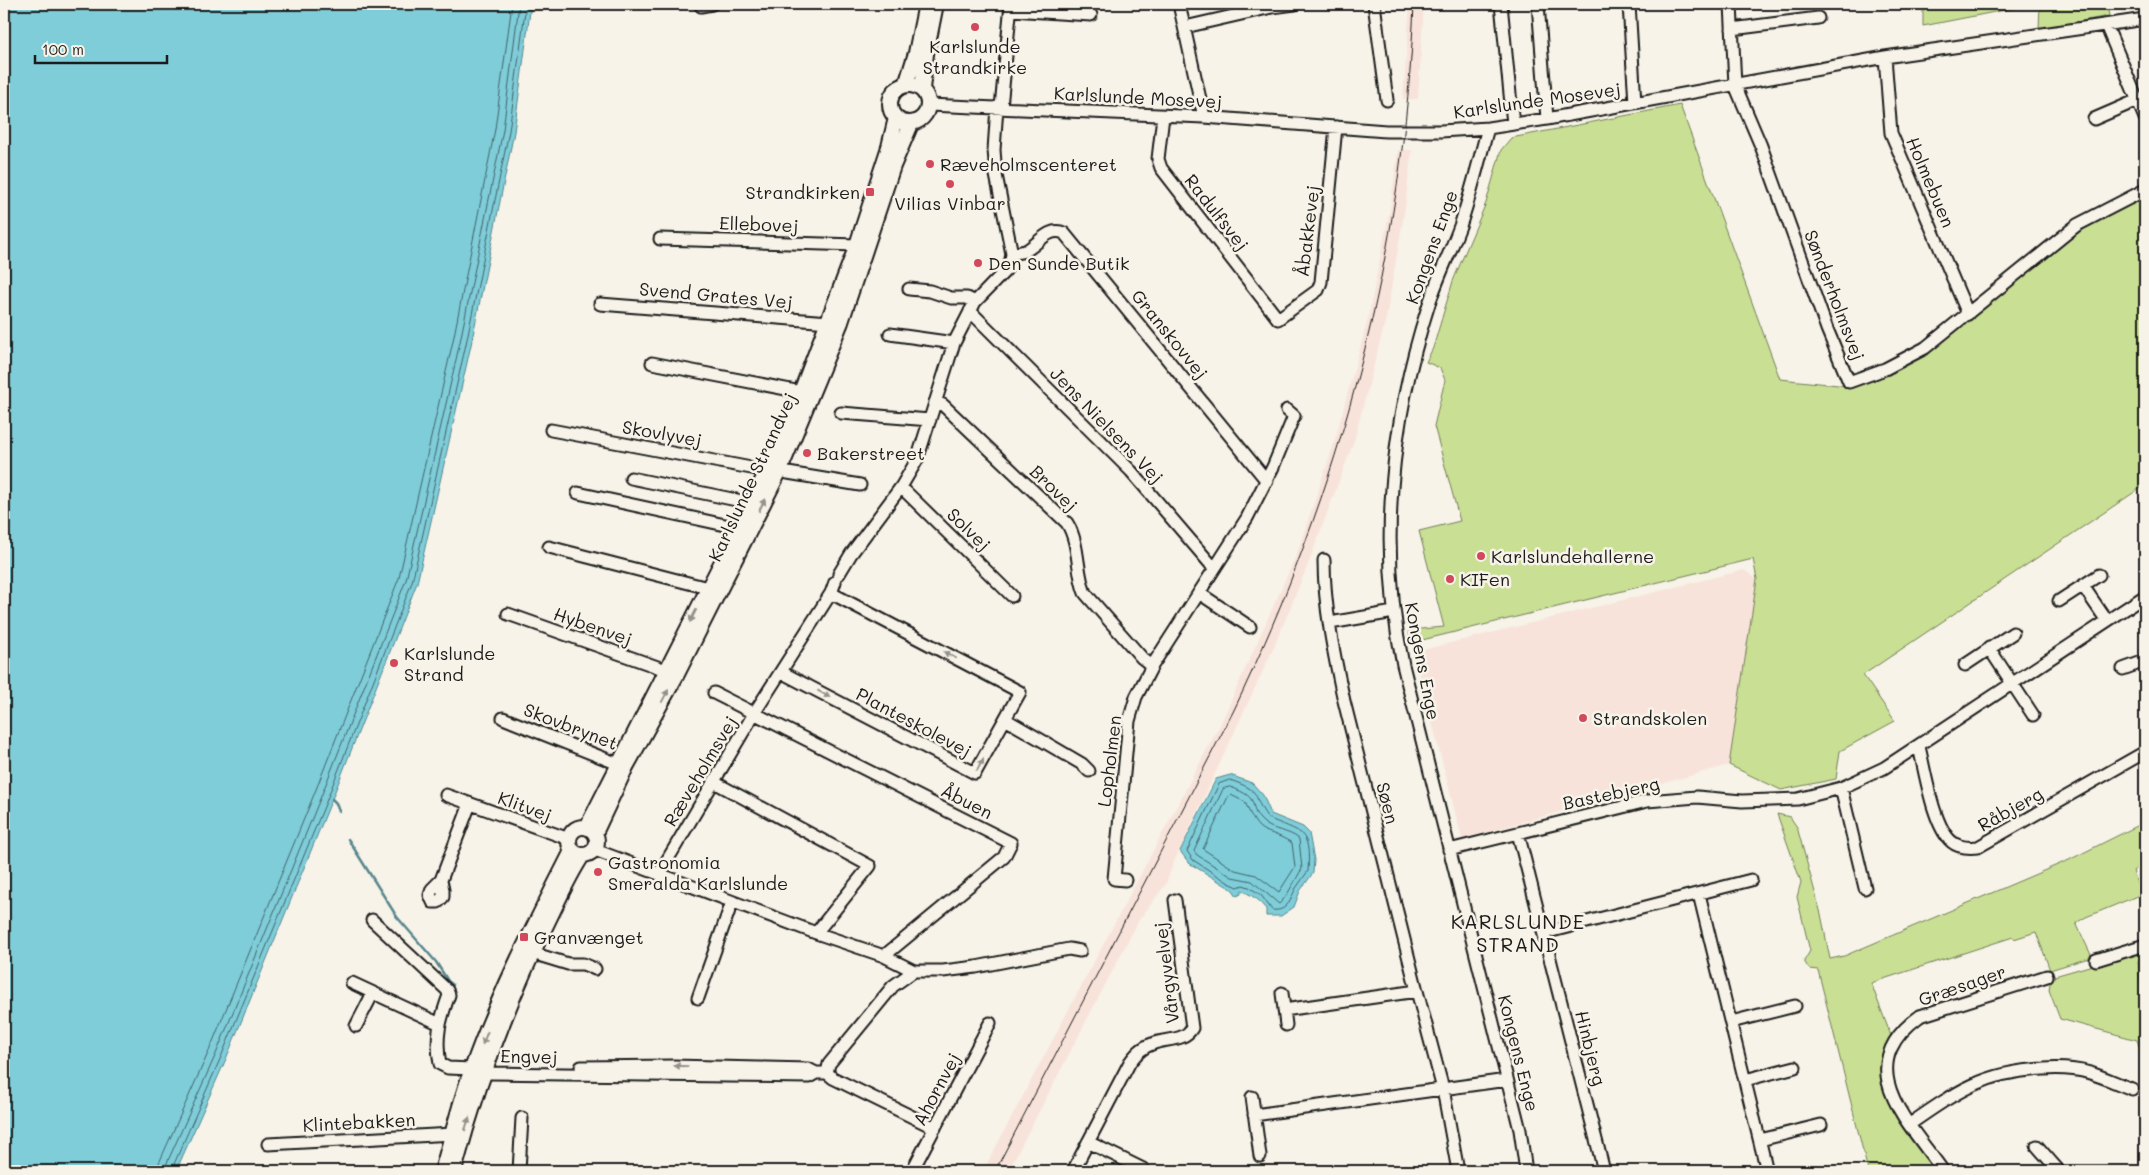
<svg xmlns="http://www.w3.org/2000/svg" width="2149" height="1175" font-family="Mali,sans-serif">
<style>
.built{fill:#f8e3da}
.green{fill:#c9df94;stroke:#727e58}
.water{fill:#7ecdd9;stroke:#57868d}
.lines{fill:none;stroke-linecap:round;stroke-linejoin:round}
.shore{stroke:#436368;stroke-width:1}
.stream{stroke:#57868d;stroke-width:2.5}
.minor-casing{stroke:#1c1c1c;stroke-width:15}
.major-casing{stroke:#1c1c1c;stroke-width:18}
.minor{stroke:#f7f3e8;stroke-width:11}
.major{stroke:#f7f3e8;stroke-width:14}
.tram{stroke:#1c1c1c;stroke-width:1}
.oneway{fill:#94928c}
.poi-dot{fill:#d1495b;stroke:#f7f3e8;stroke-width:2}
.labels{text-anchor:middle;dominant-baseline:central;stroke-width:5;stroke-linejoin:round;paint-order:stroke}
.poi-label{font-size:18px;fill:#1c1c1c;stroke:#f7f3e8;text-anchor:start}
.street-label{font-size:18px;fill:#1c1c1c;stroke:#f7f3e8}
.quarter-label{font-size:20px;letter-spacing:1px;fill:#1c1c1c;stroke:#f7f3e8}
</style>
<rect width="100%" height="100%" fill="#f7f3e8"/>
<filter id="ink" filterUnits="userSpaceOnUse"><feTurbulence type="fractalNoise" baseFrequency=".02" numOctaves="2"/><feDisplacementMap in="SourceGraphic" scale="10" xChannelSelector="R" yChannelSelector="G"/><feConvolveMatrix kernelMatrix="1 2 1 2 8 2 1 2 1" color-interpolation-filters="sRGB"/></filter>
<g filter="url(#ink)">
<path class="built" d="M1410,4H1424L1418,99H1403Z
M1398,150H1412L1405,208L1386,319L1354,441L1307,567L1274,647L1173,864L1166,884L1139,920L1008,1171H983L1220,725L1296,556L1333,447L1368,319L1391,204Z
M1744,570L1757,579L1729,765L1462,839L1414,652Z"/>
<path class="green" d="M1923,4H2036L1923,26Z
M2040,4H2112L2108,10L2109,16L2039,29Z
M1680,105L1780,379L1848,386L1878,379L1909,363L1943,342L2082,230L2145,197V485L1863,675L1895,721L1840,751L1836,779L1781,790L1729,765L1757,579L1753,559L1410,643L1409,630L1444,627L1419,531L1460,521L1434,426L1445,380L1440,368L1426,362L1433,348L1453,281L1486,203L1501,150L1511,138Z
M1777,814L1790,817L1797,827L1821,914L1830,959L1844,956L2069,860L2145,822V863L2133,871L2142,894L2086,917L2076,923L2092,957L2050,970L2036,932L2014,939L2013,937L1871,983L1891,1036L1882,1061V1074L1937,1171H1868L1818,970L1809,969L1804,961L1810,951L1797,897L1801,882Z
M2145,950V954L2138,961L2140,981L2145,992V1063L2137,1040L2060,1019L2049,990L2051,977Z"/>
<path class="water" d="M4,4H531L514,132L471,345L417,583L332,799L226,1059L176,1171H4Z
M1230,775L1252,783L1263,795L1271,814L1303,827L1309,833L1314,860L1313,873L1300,891L1294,907L1281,916H1266V909L1257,899L1242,890L1241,894L1237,896L1233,890L1189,863L1180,851L1216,779Z"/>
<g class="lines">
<path class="shore" d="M1230,780C1265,792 1250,794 1268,818C1301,833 1311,828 1308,871C1304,877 1300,882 1296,888C1290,899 1288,912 1272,910L1261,895L1249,887L1243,885L1238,887L1229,883L1193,860L1187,851L1219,784Z
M1230,787C1265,799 1245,806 1263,822C1272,831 1289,830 1299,839L1302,869C1296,878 1286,899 1279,904L1252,881L1232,877L1197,855L1194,851L1223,789Z
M1231,795L1245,802C1261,840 1262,825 1292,843L1295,867L1279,892L1256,875L1235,870L1203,849L1228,797Z
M158,1171L159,1163L209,1051L315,792L399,578L453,341L495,129L512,4
M165,1171L166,1165L216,1054L322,794L406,580L460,342L503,130L519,4
M171,1171L221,1057L328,797L412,582L466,344L509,131L526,4"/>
<path class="stream" d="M332,799L336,803L339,811
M348,839L397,917L436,962L448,981L453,985"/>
<defs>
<path id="minor" d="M1179,4L1204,117
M1374,4L1387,100
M1501,4L1513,124
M1538,4L1547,119
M1629,4L1635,103
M1731,4L1735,85L1761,146L1827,329L1849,382L1885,369L1925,348L2077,225L2145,190
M701,6L712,4
M1011,10L1091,15
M2106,25L2145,118
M1185,27L1272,7L1295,4
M1732,29L1818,18
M1885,57L1891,133L1968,314
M929,105L1204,117L1386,131H1441L1488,128L1547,119L1885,57L2145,19
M1001,107L1011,4
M1163,116L1158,159L1161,168L1278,319L1318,290L1321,282L1336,127
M2094,119L2138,100
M1488,128C1479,160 1471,194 1460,226C1450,253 1437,279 1428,307C1391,422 1378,546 1403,665L1520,1130L1526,1171
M660,239L857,245
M1012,254C1016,253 1021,252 1025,251C1038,245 1048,226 1064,233L1267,481
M909,289L930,291L951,298H967L975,302
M600,304L829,322
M970,311L1131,471L1214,568
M890,334L954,343
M652,363L801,392
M935,402L943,405L1067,523C1080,544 1076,571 1085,593L1142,658L1152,666
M841,413L930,420
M551,430L767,471
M780,470L788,473L860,485
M631,478L751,503
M901,487L1012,596
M578,493L739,528
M549,547L708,588
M1324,560C1324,607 1334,655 1344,701L1417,991L1443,1089L1458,1171
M839,574L851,554L901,487L917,460L954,343L975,302L1005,271L1010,264L1012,254L996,175L994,150L997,107
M2083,586L2107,621
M1199,593L1250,627
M2059,601L2099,575
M508,614L666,670
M1330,623L1394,612
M1989,648L2033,715
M1965,665L2013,633
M2123,669L2145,661
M781,672L975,773L1020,692L831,593
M714,693L1011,843L1004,857L884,956
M503,718L626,767
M1005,719L1082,764L1089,771
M1919,747C1925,770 1933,827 1952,842C1959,848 1969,848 1978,847L2145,752
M714,782L870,866L816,933
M1841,788L1865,888
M446,795L569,839
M1518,833L1604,1171
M595,850L816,933L884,956L914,971H943L976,967L1069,949L1080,951
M1449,850L1647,801L1697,797L1742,801L1798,799L1841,788L1884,768L2145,596
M659,874L755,712L831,593L835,582
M441,880L443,890V897L438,902H433L430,895L432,889L441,880L470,804
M1125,880L1114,879L1129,721L1136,697L1152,666L1247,518L1273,467L1294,416L1287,410
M1699,894L1767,1171
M372,920L447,990L449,995C440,1020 435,1037 440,1064L448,1068L472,1069
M1544,933L1751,880
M532,953L568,964H583L595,969
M2096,960L2145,945
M352,983L438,1023
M1282,993L1286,1025
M698,998L732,902
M1284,1010L1417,991
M1731,1022L1795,1006
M356,1026L373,993
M581,1067L673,1066L808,1069L816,1073
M484,1070L490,1073L809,1077L816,1073H827L829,1064L893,986L914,971
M827,1073L833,1078L935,1128
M1745,1080L1795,1067
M1252,1097L1260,1156
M1254,1115L1507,1080
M1910,1124C1956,1092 1986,1071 2044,1069C2059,1068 2076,1069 2090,1073C2104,1077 2118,1084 2132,1089
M1760,1140L1821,1125
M1088,1142L1143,1169
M268,1144L453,1134
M2037,1146L2059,1171
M519,1171L522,1118
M912,1171L990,1023
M1073,1171L1130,1062C1136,1054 1142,1047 1152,1044C1165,1038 1184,1042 1192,1028L1175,900
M1943,1171C1908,1121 1849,1067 1920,1016L2047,976"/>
<path id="major" d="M890 104a19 19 0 1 1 38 0a19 19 0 1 1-38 0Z
M906,85L916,53L926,4
M922,89L926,54L936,4
M569 841a14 14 0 1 1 28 0a14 14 0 1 1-28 0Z
M587,827L739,528L767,471L801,392L857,245L889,147L896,118
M595,833L626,767L676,676L780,470L841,322L893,166L911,124
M442,1171C452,1137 460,1102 472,1069C499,993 536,922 572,851
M454,1171C477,1085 507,1003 547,923C558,901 568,877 582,856"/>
</defs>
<use href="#minor" class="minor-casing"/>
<use href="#major" class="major-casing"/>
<use href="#minor" class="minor"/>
<use href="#major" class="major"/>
<path class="tram" d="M995,1171L1233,712C1341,488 1404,253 1414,4"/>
</g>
<defs><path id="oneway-solid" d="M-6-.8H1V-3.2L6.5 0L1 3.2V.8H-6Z" transform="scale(1.25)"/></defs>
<g class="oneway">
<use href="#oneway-solid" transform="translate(762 505) rotate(-63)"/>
<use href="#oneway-solid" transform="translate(693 616) rotate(117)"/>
<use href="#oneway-solid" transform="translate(950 655) rotate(-152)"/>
<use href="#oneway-solid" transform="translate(824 694) rotate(28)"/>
<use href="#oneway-solid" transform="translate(665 696) rotate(-62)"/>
<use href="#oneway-solid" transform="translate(980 765) rotate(-61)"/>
<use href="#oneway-solid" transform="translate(485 1038) rotate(112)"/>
<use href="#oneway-solid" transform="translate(681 1066) rotate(-179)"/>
<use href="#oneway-solid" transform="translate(467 1124) rotate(-72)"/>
</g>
</g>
<g class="poi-dot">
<circle cx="975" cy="27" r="5"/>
<circle cx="930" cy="164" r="5"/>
<circle cx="950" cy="184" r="5"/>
<rect x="865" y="187" width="10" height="10" rx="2.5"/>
<circle cx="978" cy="263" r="5"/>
<circle cx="807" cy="453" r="5"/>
<circle cx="1481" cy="556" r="5"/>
<circle cx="1450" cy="579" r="5"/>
<circle cx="394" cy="663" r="5"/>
<circle cx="1583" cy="718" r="5"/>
<circle cx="598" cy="872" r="5"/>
<rect x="519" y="932" width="10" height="10" rx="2.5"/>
</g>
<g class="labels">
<g class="poi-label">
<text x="975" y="46" text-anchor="middle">Karlslunde<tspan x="975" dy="21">Strandkirke</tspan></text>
<text x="940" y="164">Ræveholmscenteret</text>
<text x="860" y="192" text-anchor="end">Strandkirken</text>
<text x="950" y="203" text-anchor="middle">Vilias Vinbar</text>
<text x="988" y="263">Den Sunde Butik</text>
<text x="817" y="453">Bakerstreet</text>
<text x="1491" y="556">Karlslundehallerne</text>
<text x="1460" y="579">KIFen</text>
<text x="404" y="653">Karlslunde<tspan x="404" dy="21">Strand</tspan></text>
<text x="1593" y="718">Strandskolen</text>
<text x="608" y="862">Gastronomia<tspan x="608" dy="21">Smeralda Karlslunde</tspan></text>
<text x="534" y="937">Granvænget</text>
</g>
<g class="street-label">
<text transform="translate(1138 97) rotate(3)">Karlslunde Mosevej</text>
<text transform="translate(1537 100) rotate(-8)">Karlslunde Mosevej</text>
<text transform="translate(1931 182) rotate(67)">Holmebuen</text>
<text transform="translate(1217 212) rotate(52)">Radulfsvej</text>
<text transform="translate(759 224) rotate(2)">Ellebovej</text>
<text transform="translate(1307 231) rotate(-83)">Åbakkevej</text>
<text transform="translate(1431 247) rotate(-70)">Kongens Enge</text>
<text transform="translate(716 295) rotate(5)">Svend Grates Vej</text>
<text transform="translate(1835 295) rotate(69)">Sønderholmsvej</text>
<text transform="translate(1170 334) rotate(51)">Granskovvej</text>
<text transform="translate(1107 425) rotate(46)">Jens Nielsens Vej</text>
<text transform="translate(662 433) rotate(10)">Skovlyvej</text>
<text transform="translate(752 477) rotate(-65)">Karlslunde Strandvej</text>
<text transform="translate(1054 488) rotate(44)">Brovej</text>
<text transform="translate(969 529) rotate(44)">Solvej</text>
<text transform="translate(593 626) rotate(19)">Hybenvej</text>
<text transform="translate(1423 661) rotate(79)">Kongens Enge</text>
<text transform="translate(914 722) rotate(28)">Planteskolevej</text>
<text transform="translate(571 726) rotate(21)">Skovbrynet</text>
<text transform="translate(1109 761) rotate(-83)">Lopholmen</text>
<text transform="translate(700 771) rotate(-59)">Ræveholmsvej</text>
<text transform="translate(1611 793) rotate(-12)">Bastebjerg</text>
<text transform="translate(967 801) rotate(27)">Åbuen</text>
<text transform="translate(1388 803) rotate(76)">Søen</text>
<text transform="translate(525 806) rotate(20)">Klitvej</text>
<text transform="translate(2010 809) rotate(-29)">Råbjerg</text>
<text transform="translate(1166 973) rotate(-97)">Vårgyvelvej</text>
<text transform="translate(1962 985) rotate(-19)">Græsager</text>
<text transform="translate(1591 1048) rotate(76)">Hinbjerg</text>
<text transform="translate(1519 1053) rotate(76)">Kongens Enge</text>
<text transform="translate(529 1056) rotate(1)">Engvej</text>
<text transform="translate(936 1089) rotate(-62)">Ahornvej</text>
<text transform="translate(359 1122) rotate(-3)">Klintebakken</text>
</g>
<g class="quarter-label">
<text x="1518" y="921">KARLSLUNDE<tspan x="1518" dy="23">STRAND</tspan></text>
</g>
</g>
<rect width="2149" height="1175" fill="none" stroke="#f7f3e8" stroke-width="20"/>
<rect x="10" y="10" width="2129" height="1155" fill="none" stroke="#1c1c1c" stroke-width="2" filter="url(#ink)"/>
<path d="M35 55v8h132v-8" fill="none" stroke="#1c1c1c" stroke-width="2.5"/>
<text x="42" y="55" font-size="15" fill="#1c1c1c" stroke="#f7f3e8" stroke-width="4" paint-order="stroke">100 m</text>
</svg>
